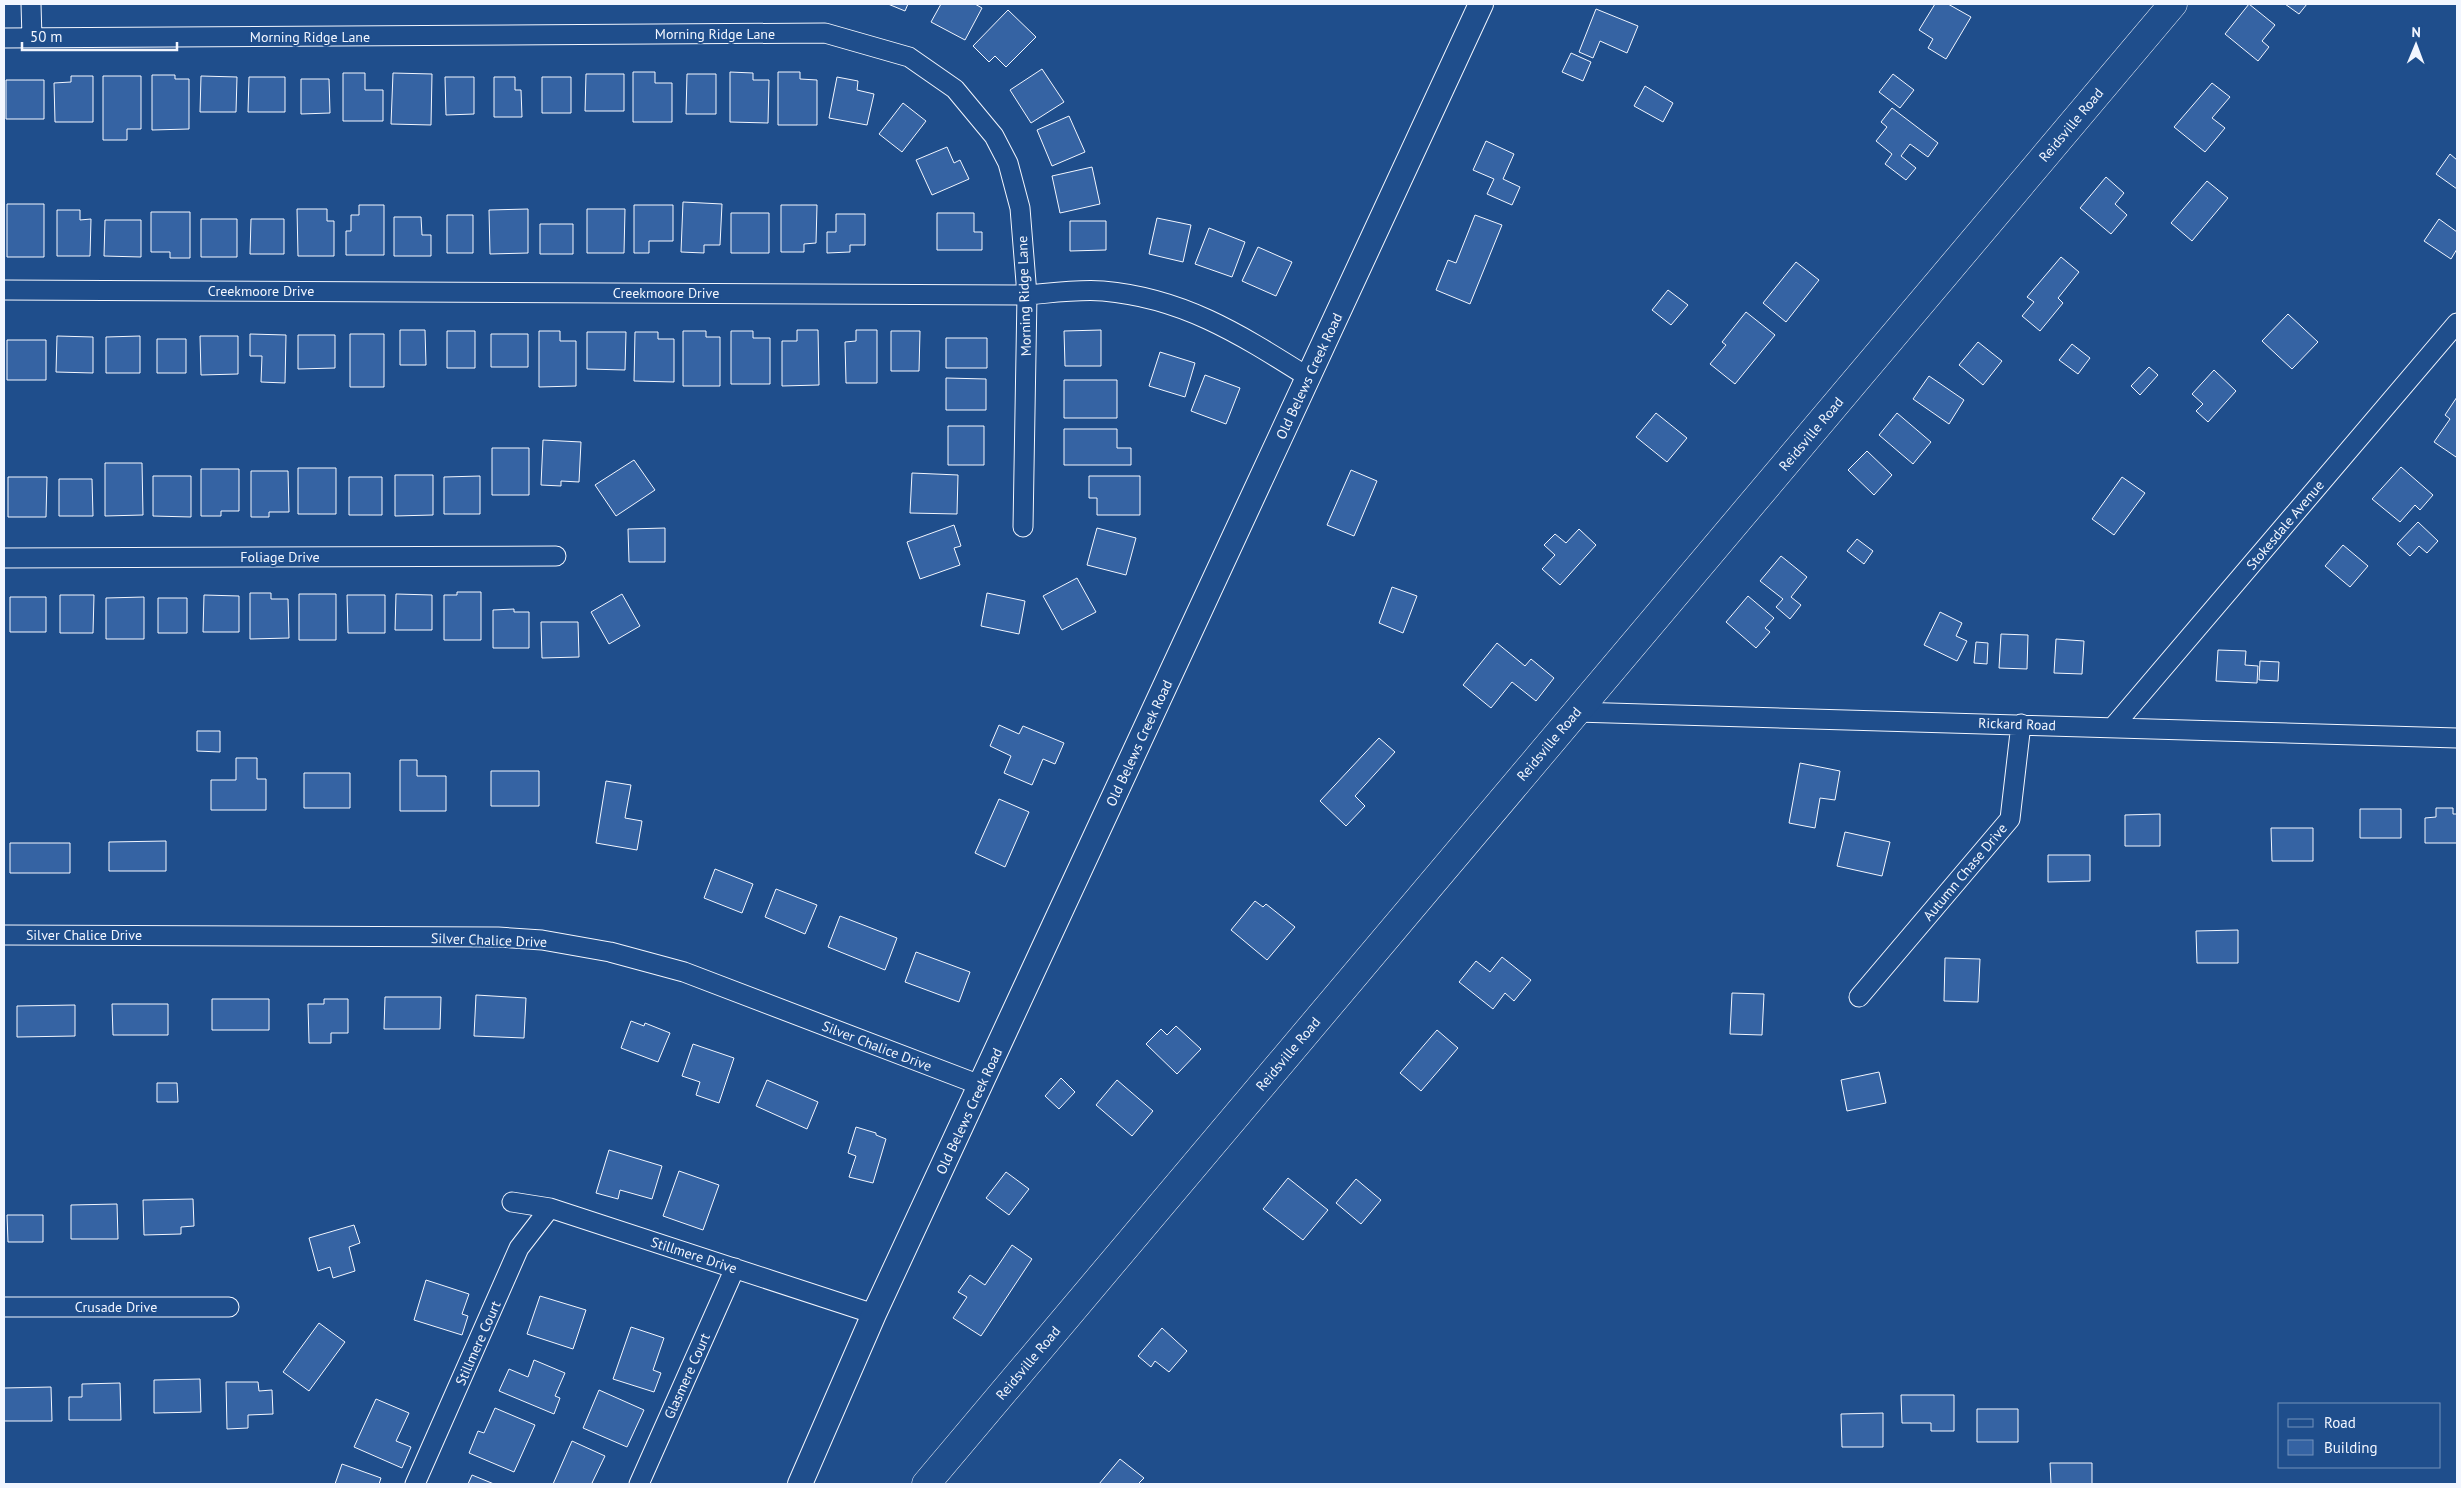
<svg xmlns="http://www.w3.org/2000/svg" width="2461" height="1488" font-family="'PT Sans',sans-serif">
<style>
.building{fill:#3563a3;stroke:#f2f6ff}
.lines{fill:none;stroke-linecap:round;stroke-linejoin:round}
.minor-casing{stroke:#f2f6ff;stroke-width:21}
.tertiary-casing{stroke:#f2f6ff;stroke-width:26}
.trunk-casing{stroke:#f2f6ff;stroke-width:29}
.minor{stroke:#1f4e8c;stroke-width:19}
.tertiary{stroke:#1f4e8c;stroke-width:24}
.trunk{stroke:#1f4e8c;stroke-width:28}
.labels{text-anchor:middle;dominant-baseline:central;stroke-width:4;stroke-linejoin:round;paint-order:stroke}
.street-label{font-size:14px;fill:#f2f6ff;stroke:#1f4e8c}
</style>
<rect width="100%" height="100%" fill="#1f4e8c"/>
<path class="building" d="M888,4H908L905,11Z
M941,4H975L982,8L965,40L931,22Z
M1935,4H1948L1971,17L1946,59L1928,48L1933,39L1919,30Z
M2249,4L2275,25L2262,41L2269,47L2258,61L2225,34Z
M2285,4H2307L2299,14Z
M1596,9L1638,26L1627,53L1600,41L1593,58L1579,52Z
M1008,10L1036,37L1006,67L995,56L989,62L973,46Z
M1571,53L1591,62L1583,81L1562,72Z
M1042,69L1064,102L1031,123L1010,90Z
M633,72H655V83H672V122H633Z
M730,72L753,73V80H769L768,123L730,122Z
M778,72H800V79L817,80V125H778Z
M343,73H365V90H383V121H343Z
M393,73L432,74L431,125L391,124Z
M586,74H624V111H585Z
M687,74H716V114H686Z
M1893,74L1914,90L1900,108L1879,92Z
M152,75H175V79H189V129L152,130Z
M71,76H93V122H55L54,83L71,82Z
M103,76H141V129H127V140H103Z
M201,76L237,77L236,112H200Z
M249,77H285V112H248Z
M445,77H474V114L446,115Z
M494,77H515V90H521L522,117H494Z
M542,77H571V113H542Z
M837,77L858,81L857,90L874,94L867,125L829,118Z
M301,79H329L330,113L301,114Z
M6,80H44V119H6Z
M2212,83L2230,97L2212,118L2225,128L2205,152L2174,127Z
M1645,86L1673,103L1663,122L1634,106Z
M903,103L926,121L902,152L879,134Z
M1892,108L1938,143L1928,157L1910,144L1901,156L1916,168L1906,180L1885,164L1892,154L1876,141L1887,127L1881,122Z
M1069,116L1085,152L1052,166L1037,130Z
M1486,141L1514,154L1503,179L1520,187L1512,205L1487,194L1494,179L1473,170Z
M947,147L954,163L960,160L969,179L932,195L916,160Z
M2450,154L2457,160V189L2436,174Z
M1092,167L1100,204L1060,213L1052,176Z
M2106,177L2124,193L2115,204L2127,215L2111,234L2080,208Z
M2207,181L2228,198L2192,241L2171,223Z
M683,202L722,204L720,245H704V253L681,252Z
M7,204H44V257H7Z
M359,205H384V255H346V231H351V215H359Z
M634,205H673V241H649V253H634Z
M781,205H817L816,243L804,244V252H781Z
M297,209H327V221H334V256H298Z
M528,209V253L490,254L489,210Z
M587,209H625L624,253H587Z
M57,210H80V220L91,219L90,256H57Z
M151,212H190V258H170V252H151Z
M731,213H769V253H731Z
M937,213H974V232H982V250H937Z
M836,214H865V245H850V252L827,253V232H836Z
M447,215H473V253H447Z
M1475,215L1502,225L1470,304L1436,290L1448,260L1456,263Z
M394,217H421L422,235H431V256H394Z
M1157,218L1191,225L1183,262L1149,254Z
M201,219H237V257H201Z
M251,219H284V254H250Z
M2439,219L2457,232V249L2451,259L2424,241Z
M105,220H141V257L104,256Z
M1070,221H1106V250L1070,251Z
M540,224H573V254H540Z
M1209,228L1245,242L1232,277L1195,264Z
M1258,247L1292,262L1276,296L1242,281Z
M2061,257L2079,272L2058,298L2063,303L2040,331L2022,316L2034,302L2027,297Z
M1796,262L1819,280L1786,322L1763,303Z
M1668,290L1688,305L1671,325L1652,310Z
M1746,312L1775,335L1735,384L1710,364L1726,345L1722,342Z
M2288,314L2318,342L2292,369L2262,341Z
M400,330H425L426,365H400Z
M797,330H818L819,385L782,386V341H797Z
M856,330H877V383H846L845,342L856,341Z
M1101,330V366H1065L1064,331Z
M447,331H475V368H447Z
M539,331H560V341H576V386L539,387Z
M683,331H706V337H720V386H683Z
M731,331H753V338H770V384H731Z
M891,331H920L919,371H891Z
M587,332H626L625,370L587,369Z
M635,332H658V339H674V382L634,381Z
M250,334L286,335L285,383L261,382L262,356H250Z
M350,334H384V387H350Z
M491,334H528V367H491Z
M298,335H335V368L298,369Z
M57,336L93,337V373L56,372Z
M140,336V373H106V337Z
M200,336H238V374L201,375Z
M946,338H987V368H946Z
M157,339H186V373H157Z
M7,340H46V380H7Z
M1978,342L2002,361L1983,385L1959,365Z
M2072,344L2090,358L2078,374L2059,360Z
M1160,352L1195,363L1185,397L1149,386Z
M2149,367L2158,375L2140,395L2131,386Z
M2214,370L2236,391L2208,422L2196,411L2203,404L2192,394Z
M1205,375L1240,388L1226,424L1191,411Z
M1929,376L1964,400L1949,424L1913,399Z
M946,378L986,379V410H946Z
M1064,380H1117V418H1064Z
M2457,397V455L2456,457L2434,442L2450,419L2445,415Z
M1656,413L1687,438L1667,462L1636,437Z
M1897,413L1931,442L1913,464L1879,435Z
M948,426H984V465H948Z
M1064,429H1117V448H1131V465H1064Z
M543,440L581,442L579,482L561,481V486L541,485Z
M492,448H529V495H492Z
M1867,451L1892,475L1874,495L1848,470Z
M634,460L655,490L616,516L595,485Z
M105,463H142L143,515L105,516Z
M2401,467L2433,495L2420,510L2415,505L2400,522L2372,499Z
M298,468H336V514H298Z
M201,469H239V511H221V516H201Z
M1351,470L1377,481L1354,536L1327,525Z
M251,471H288L289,512H269V517H251Z
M912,473L958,475L957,514L910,513Z
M395,475H433V515L395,516Z
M153,476H191V517L153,516Z
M480,476V514H444V477Z
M1089,476H1140V515H1097V498H1089Z
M8,477H47L46,517H8Z
M349,477H382V515H349Z
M2122,477L2145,493L2114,535L2092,519Z
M59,479H92L93,516H59Z
M2418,522L2438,541L2427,553L2419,546L2410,556L2397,544Z
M954,525L961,546L954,548L960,565L920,579L907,542Z
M665,528V562H629L628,529Z
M1097,528L1136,538L1126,575L1087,565Z
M1579,529L1596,545L1560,585L1542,569L1555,555L1544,545L1555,534L1566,543Z
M1857,539L1873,551L1864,564L1847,551Z
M2343,545L2368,566L2350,587L2325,566Z
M1781,556L1807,577L1791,597L1801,605L1790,619L1776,607L1783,599L1760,581Z
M1077,578L1096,612L1062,630L1043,596Z
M1392,587L1417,596L1403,633L1379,623Z
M457,592H481V640H444V595H457Z
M250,593H271V599H288L289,638L250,639Z
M987,593L1025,601L1019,634L981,626Z
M299,594H336V640H299Z
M396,594L432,595V630H395Z
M622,594L640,626L609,644L591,612Z
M60,595H94L93,633H60Z
M204,595L239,596V632H203Z
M347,595H385V633H348Z
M1748,596L1774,618L1765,628L1770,632L1756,648L1726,622Z
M10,597H46V632H10Z
M144,597V639H106V598Z
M158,598H187V633H158Z
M514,609V612H529V648H493V610Z
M1940,612L1962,623L1956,636L1967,641L1957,661L1924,645Z
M541,622H578L579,657L542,658Z
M2001,634L2028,635L2027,669L1999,668Z
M2056,639L2084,641L2082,674L2054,673Z
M1976,642L1988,643L1987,664L1974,663Z
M1497,643L1525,666L1531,659L1554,678L1536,701L1512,682L1491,708L1463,685Z
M2218,650L2246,651L2245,665L2258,666L2257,683L2216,681Z
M2260,661L2279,662L2278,681L2259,680Z
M999,725L1019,734L1023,726L1064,743L1055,764L1043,759L1032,785L1004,773L1011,756L990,746Z
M197,731H220V752L197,751Z
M1379,738L1395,752L1355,796L1365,806L1346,826L1320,801Z
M236,758H257V779H266V810H211V780H236Z
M400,760H417V776H446V811H400Z
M1800,763L1840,771L1835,800L1820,798L1815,828L1789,823Z
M491,771H539V806H491Z
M304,773H350V808H304Z
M606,781L631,785L625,818L642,821L637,850L596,843Z
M999,799L1029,812L1005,867L975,853Z
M2436,808H2453V814H2457V843H2425V818L2436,817Z
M2360,809H2401V838H2360Z
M2160,814V846H2125V815Z
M2271,828H2313V861H2272Z
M1845,832L1890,842L1882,876L1837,866Z
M166,841V871H109V842Z
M10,843H70V873H10Z
M2048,855H2090V881L2048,882Z
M715,869L753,884L742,913L704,898Z
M776,889L817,905L805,934L765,917Z
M1255,901L1263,907L1266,904L1295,927L1267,960L1231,930Z
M840,916L897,938L885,970L828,947Z
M2238,930V963H2197L2196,931Z
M916,952L970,972L959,1002L905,982Z
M1502,957L1531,980L1514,1001L1505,993L1493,1009L1459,982L1476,961L1490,972Z
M1945,958L1980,959L1978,1002L1944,1001Z
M1732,993L1764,994L1762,1035L1730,1034Z
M476,995L526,998L524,1038L474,1036Z
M385,997H441L440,1029H384Z
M212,999H269V1030H212Z
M324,999H348V1033H331V1043H309L308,1004H324Z
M112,1004H168V1035H113Z
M75,1005V1036L17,1037V1006Z
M631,1021L644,1026L645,1023L670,1033L658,1062L621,1048Z
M1176,1026L1201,1049L1177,1074L1146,1044L1161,1029L1167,1035Z
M1437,1030L1458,1048L1421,1091L1400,1073Z
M693,1044L734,1058L719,1103L696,1095L700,1082L682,1076Z
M1879,1072L1886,1103L1847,1111L1841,1080Z
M1061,1078L1075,1092L1059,1109L1045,1096Z
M767,1080L818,1102L807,1129L756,1106Z
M1117,1080L1153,1111L1132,1136L1096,1105Z
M157,1083H177L178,1102H157Z
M856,1127L876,1133V1135L886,1139L873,1183L849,1177L856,1156L848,1153Z
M609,1150L662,1166L652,1199L620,1190L618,1199L596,1193Z
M679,1171L719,1185L703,1230L663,1216Z
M1006,1172L1029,1189L1009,1215L986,1198Z
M1288,1178L1328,1210L1303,1240L1263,1209Z
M1356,1179L1381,1200L1361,1224L1336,1203Z
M193,1199L194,1226L181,1227V1234L144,1235L143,1200Z
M117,1204L118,1239H71V1205Z
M7,1215H43V1242H8Z
M354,1225L360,1243L349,1247L355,1271L333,1278L330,1267L318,1271L309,1238Z
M1012,1245L1032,1259L981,1336L953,1318L967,1297L958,1292L970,1275L985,1285Z
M426,1280L469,1294L462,1314L468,1316L462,1335L414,1320Z
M540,1296L586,1310L573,1349L527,1334Z
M319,1323L345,1342L309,1391L283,1372Z
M631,1327L664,1338L653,1370L661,1373L654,1392L613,1379Z
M1162,1328L1187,1351L1169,1372L1155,1361L1151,1367L1138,1356Z
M534,1360L565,1373L555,1396L560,1398L554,1414L499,1391L509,1369L528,1377Z
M200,1379L201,1412L154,1413V1380Z
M226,1382H258L259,1391L272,1390L273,1414L248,1415V1428L227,1429Z
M120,1383L121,1420H69V1397H82V1384Z
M51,1387L52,1421H4V1388Z
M599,1390L644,1410L627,1447L583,1428Z
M1901,1395H1954V1431H1931V1423H1902Z
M376,1399L409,1413L396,1441L411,1447L402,1468L354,1447Z
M495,1408L535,1425L514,1472L469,1453L478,1431L484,1433Z
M1977,1409H2018V1442H1977Z
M1883,1413V1447H1842L1841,1414Z
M572,1441L605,1456L592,1483L595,1484H553Z
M1120,1459L1144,1478L1138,1484H1099Z
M2050,1463H2092V1484H2051Z
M342,1464L381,1478L379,1484H335Z
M472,1475L494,1484H468Z"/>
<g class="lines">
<defs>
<path id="minor" d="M31,4L32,38
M4,38L825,33L909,57L955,89L994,136L1008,163L1020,208L1027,295L1023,527
M4,290L1027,295C1051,293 1078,289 1103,291C1184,298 1241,335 1308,377
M4,558L556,556
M1576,712L2457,738
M2113,727L2457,323
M4,935L498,937L542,940L610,952L684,972L980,1085
M1859,997L2010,819L2021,724
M512,1202L550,1208L874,1314
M4,1307H229
M415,1484L519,1248L550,1208
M639,1484L735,1268"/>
<path id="tertiary" d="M800,1484L874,1314L1481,4"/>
<path id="trunk" d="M926,1484L2173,4"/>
</defs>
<use href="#minor" class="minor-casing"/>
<use href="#tertiary" class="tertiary-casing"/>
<use href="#trunk" class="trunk-casing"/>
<use href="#minor" class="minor"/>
<use href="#tertiary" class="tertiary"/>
<use href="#trunk" class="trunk"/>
</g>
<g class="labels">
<g class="street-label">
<text x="715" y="34">Morning Ridge Lane</text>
<text x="310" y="37">Morning Ridge Lane</text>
<text transform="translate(2071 125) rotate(-50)">Reidsville Road</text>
<text x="261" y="291">Creekmoore Drive</text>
<text x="666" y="293">Creekmoore Drive</text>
<text transform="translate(1024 296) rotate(-92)">Morning Ridge Lane</text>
<text transform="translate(1309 376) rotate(-65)">Old Belews Creek Road</text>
<text transform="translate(1811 434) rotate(-50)">Reidsville Road</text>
<text transform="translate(2285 525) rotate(-50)">Stokesdale Avenue</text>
<text x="280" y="557">Foliage Drive</text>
<text transform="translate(2017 724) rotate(2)">Rickard Road</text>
<text transform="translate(1139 743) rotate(-65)">Old Belews Creek Road</text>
<text transform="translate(1549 744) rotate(-50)">Reidsville Road</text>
<text transform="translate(1965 872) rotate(-50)">Autumn Chase Drive</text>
<text x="84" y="935">Silver Chalice Drive</text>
<text transform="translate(489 940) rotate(2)">Silver Chalice Drive</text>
<text transform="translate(877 1046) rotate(21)">Silver Chalice Drive</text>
<text transform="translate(1288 1054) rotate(-50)">Reidsville Road</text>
<text transform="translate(969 1111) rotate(-65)">Old Belews Creek Road</text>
<text transform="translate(694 1255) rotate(18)">Stillmere Drive</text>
<text x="116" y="1307">Crusade Drive</text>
<text transform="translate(478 1343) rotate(-66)">Stillmere Court</text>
<text transform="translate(1028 1363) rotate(-50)">Reidsville Road</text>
<text transform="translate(687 1376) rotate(-66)">Glasmere Court</text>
</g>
</g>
<rect width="2461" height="1488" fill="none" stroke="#f2f6ff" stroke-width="10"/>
<rect x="2278" y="1403" width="162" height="65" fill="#1f4e8c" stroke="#7391ba"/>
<rect x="2288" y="1419" width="25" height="8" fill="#1f4e8c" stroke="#7391ba"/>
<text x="2324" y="1428" font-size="15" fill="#f2f6ff">Road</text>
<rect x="2288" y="1440" width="25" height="15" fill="#3563a3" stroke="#7391ba"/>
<text x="2324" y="1453" font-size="15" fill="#f2f6ff">Building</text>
<g transform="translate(2416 45) rotate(1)" stroke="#1f4e8c" stroke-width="4" paint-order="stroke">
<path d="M0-4L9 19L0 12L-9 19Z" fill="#f2f6ff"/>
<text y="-8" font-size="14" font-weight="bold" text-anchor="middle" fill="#f2f6ff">N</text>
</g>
<path d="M22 42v8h155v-8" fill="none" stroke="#f2f6ff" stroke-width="2.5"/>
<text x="30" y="42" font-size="15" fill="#f2f6ff" stroke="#1f4e8c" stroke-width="4" paint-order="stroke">50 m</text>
</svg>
